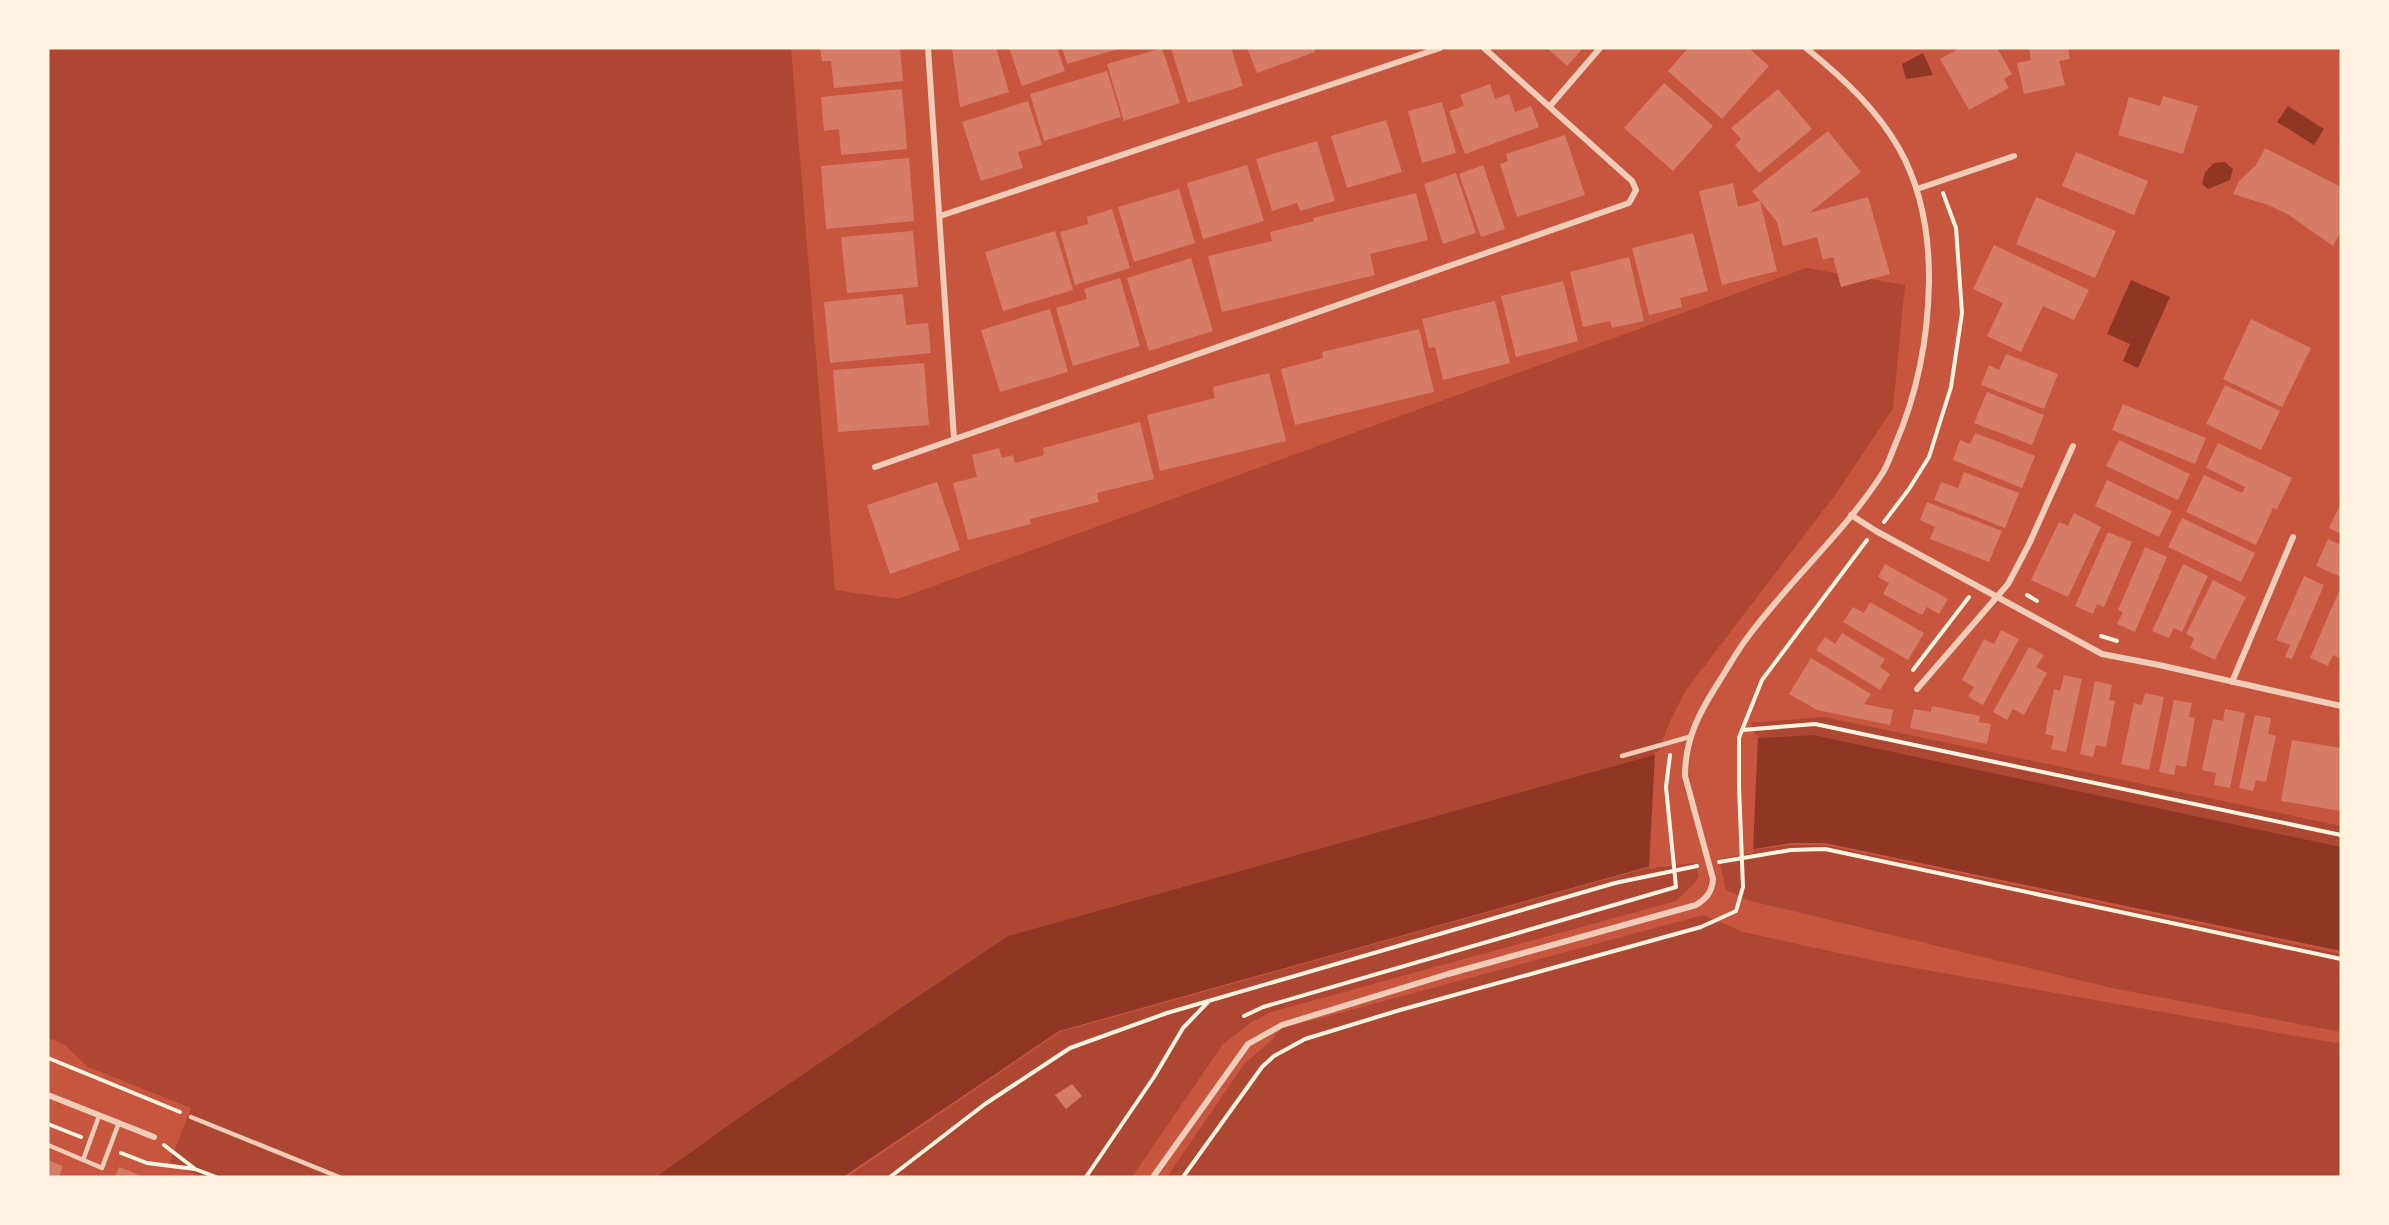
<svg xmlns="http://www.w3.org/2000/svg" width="2389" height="1225" font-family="'Roboto Serif',serif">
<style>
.green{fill:#ae4732}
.water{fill:#8f3625}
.pier{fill:#c8553d}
.building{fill:#d67c66}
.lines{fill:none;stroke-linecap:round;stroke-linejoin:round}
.path{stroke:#fff3e0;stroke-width:4}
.service{stroke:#f1ccb7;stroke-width:4.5}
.minor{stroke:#f1ccb7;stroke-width:6}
</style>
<rect width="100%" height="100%" fill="#c8553d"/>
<path class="green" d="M48,48H791L835,590L898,599L1806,268L1905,285L1893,408L1835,495L1686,690L1671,719L1657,754L1008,936L785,1177H200L170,1162L191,1108L88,1067L64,1044L48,1038Z
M1824,717L2341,826V847L1815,735L1757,738L1751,723Z
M1791,845H1825L2341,954V1032L2112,988L1751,901L1726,890L1719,859L1753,853L1754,850Z
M1695,863L1699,876L1695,883L1676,901L1271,1012L1250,1023L1223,1044L1132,1177H847L1060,1032L1647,868Z
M1703,915L1743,932L1876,961L2341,1044V1177H1167L1244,1064L1274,1038L1280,1029Z"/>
<path class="water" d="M1923,53L1933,75L1906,79L1902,64Z
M2288,106L2324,129L2314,145L2277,122Z
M2225,162L2233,169L2230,180L2208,189L2202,184L2205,172L2214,163Z
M2131,280L2170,297L2138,368L2123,361L2130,344L2107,334Z
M1814,735L2341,847V951L1825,843H1791L1647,867L1059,1031L843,1177H656L753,1108L1008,936L1657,754L1757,738Z"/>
<path class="pier" d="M1758,735L1753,852L1649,869L1655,752Z"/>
<path class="building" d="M820,48H900L903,81L834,88L831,61H822Z
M952,48H996L1009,92L960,107Z
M1009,48H1057L1065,71L1022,86Z
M1062,48H1117L1118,49L1067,64Z
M1162,48L1180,103L1124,121L1107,64Z
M1171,48H1231L1243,86L1188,103Z
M1247,48H1314L1315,52L1257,73Z
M1547,48H1583L1567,66Z
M1688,48H1749L1769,66L1722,119L1668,71Z
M1960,48H1997L2012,74L2004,79L2009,88L1969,110L1940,59Z
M2029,48H2068L2070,59L2059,61L2065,85L2024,94L2017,63L2031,60Z
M1107,71L1121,117L1044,141L1030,94Z
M1664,83L1713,126L1673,171L1624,128Z
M1490,84L1495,99L1509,94L1515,112L1531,106L1539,127L1465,154L1449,111L1464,106L1460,95Z
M902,89L907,149L841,155L839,129L824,131L821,97Z
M1778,89L1812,129L1759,173L1735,145L1741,139L1731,128Z
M2163,96L2198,106L2183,154L2118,135L2129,97L2160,106Z
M1028,101L1042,145L1018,152L1023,168L981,181L962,122Z
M1442,102L1456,153L1422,163L1408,111Z
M1386,120L1402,172L1347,188L1331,136Z
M1828,131L1861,172L1809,213L1868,197L1890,274L1841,287L1833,257L1823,260L1817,237L1783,246L1777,222L1752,191Z
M1565,135L1585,195L1517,217L1500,164L1508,161L1506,154Z
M1317,141L1335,201L1300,211L1297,203L1272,211L1256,159Z
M2265,148L2341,187V231L2333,246L2289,215L2268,205L2233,194L2239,181L2256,165Z
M2076,152L2148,181L2134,215L2062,186Z
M909,158L914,221L826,229L821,166Z
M1247,165L1264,221L1203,239L1187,183Z
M1483,165L1505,229L1481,237L1459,174Z
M1456,173L1476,233L1443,244L1424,184Z
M1733,183L1738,207L1760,201L1777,271L1722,285L1699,191Z
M1179,189L1195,243L1134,262L1118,207Z
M1416,193L1428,240L1370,254L1375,275L1222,312L1208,256L1272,241L1270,232L1314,221L1313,218Z
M2036,197L2116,231L2095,278L2016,244Z
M1112,209L1130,268L1075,285L1060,232L1088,224L1087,217Z
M913,231L918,287L847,293L841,237Z
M1055,231L1073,290L1003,311L985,252Z
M1693,233L1708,291L1680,298L1682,307L1649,315L1632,248Z
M1994,245L2089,290L2074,320L2043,306L2021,352L1987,336L2003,303L1973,289Z
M1629,257L1644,321L1612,328L1610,321L1583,327L1570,272Z
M1191,258L1213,331L1149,351L1127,278Z
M1120,278L1140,346L1073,366L1056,308L1087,299L1084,289Z
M1563,281L1578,341L1516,357L1501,296Z
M903,294L906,325L928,323L931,353L830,363L824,302Z
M1495,301L1510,363L1443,380L1435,347L1429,348L1422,319Z
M1050,309L1068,372L1000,392L981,330Z
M2251,319L2311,348L2282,407L2223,379Z
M1419,329L1434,392L1295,425L1281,369L1323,358L1322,352Z
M2006,354L2058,374L2044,409L1981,385L1989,365L1999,370Z
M924,363L929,425L838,432L833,370Z
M1269,373L1286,441L1160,471L1147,415L1215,398L1213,387Z
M2225,385L2280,411L2261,450L2206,424Z
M1987,392L2044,415L2032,445L1974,423Z
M2123,404L2206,438L2195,464L2112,430Z
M1140,422L1154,479L1097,493L1099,502L1030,519L1031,524L968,540L953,483L977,477L972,455L999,448L1002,458L1013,455L1015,463L1044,455L1043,448Z
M1975,433L2035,456L2022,488L1953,460L1960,440L1970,444Z
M2119,440L2190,474L2178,500L2106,466Z
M2218,443L2292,478L2277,509L2273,508L2256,545L2186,512L2204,475L2242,493L2245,487L2206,468Z
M1964,472L2019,493L2005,528L1934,500L1941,482L1958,488Z
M2107,480L2172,511L2159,537L2095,506Z
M937,482L960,550L890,574L867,505Z
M1927,502L2002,531L1989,562L1930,539L1935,527L1920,520Z
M2341,503V534L2329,528Z
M2074,513L2101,527L2068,597L2031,580L2059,522L2068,526Z
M2182,518L2255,553L2241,582L2168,547Z
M2108,532L2132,542L2104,607L2097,604L2093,614L2075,606Z
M2328,539L2341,545V577L2316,566Z
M2145,547L2167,557L2135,632L2117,624L2123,612L2118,610Z
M1885,564L1948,599L1939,614L1927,607L1922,615L1883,594L1889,583L1878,577Z
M2183,564L2208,576L2182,632L2174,628L2169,638L2152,631Z
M2304,576L2324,585L2292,659L2285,657L2290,645L2276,640Z
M2213,580L2246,597L2215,660L2190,648L2194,638L2186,634Z
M2339,591L2341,592V659L2333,655L2328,666L2310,658Z
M1870,602L1924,633L1908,660L1843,622L1853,607L1864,613Z
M2001,630L2019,639L1983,705L1968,697L1974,687L1962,680L1984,639L1994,644Z
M1842,633L1885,659L1880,667L1890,674L1880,690L1816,650L1825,637L1835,644Z
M2029,647L2044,655L2036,667L2047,673L2024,715L2013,709L2007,720L1993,712Z
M1811,658L1871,694L1864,704L1893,710L1890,725L1817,710L1789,694Z
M2064,675L2082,679L2066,752L2051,749L2054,736L2045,734L2054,689L2060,691Z
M2095,681L2112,685L2109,700L2115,701L2106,747L2096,745L2093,757L2080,754Z
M2145,693L2164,697L2149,770L2121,764L2134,703L2142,705Z
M2174,700L2192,703L2189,717L2195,718L2186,767L2176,765L2174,775L2159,772Z
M1932,706L1980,716L1979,722L1991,724L1987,744L1910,728L1914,709L1931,712Z
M2225,709L2245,713L2230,788L2214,785L2216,773L2202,770L2213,719L2223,721Z
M2255,715L2271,718L2268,734L2276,736L2266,782L2256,780L2253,791L2239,788Z
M2292,740L2341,748V811L2281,801Z
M1072,1084L1082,1096L1066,1109L1055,1095Z
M48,1160L63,1166L59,1177H48Z
M119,1167L144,1177H115Z"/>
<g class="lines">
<path class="path" d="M1884,522L1909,489L1929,457L1951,387L1962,313L1956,228L1943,193
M2027,595L2037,601
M2101,636L2117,641
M1913,670L1969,597
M1742,730L1815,724L2341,835
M1719,862L1791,850L1825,849L2341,959
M1244,1016L1263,1007L1676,887L1666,787L1670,755
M48,1058L180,1112
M48,1124L81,1137
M164,1145L195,1169L216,1177
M121,1153L147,1163L195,1169
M890,1177L985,1104L1070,1048L1167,1013L1615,883L1697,866
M1086,1177L1154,1077L1183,1028L1209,1001
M1183,1177L1262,1067L1274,1056L1305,1039L1400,1010L1701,927L1736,911L1743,887L1739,787V738L1742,730L1762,680L1867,540"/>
<path class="service" d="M1622,756L1689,737
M191,1117L339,1177
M48,1145L102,1168L118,1125
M83,1160L99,1116"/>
<path class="minor" d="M928,48L954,439
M1550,106L1600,48
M1917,189L2014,156
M940,216L1440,48
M875,467L1629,203L1636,190L1632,181L1484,48
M1851,515L1876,531L2102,654L2159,665L2341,706
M2232,682L2293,537
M1917,689L2008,584L2029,544L2073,446
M48,1095L154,1137
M1153,1177L1248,1044L1282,1025L1448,974L1696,905C1707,898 1712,892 1713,879L1685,776C1685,738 1700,711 1720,680C1729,666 1737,651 1747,638C1789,581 1844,533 1882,474C1888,465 1891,454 1895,445C1918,392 1928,339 1929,282C1930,171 1889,115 1806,48"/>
</g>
<rect width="2389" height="1225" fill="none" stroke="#fff3e0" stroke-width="99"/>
</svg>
